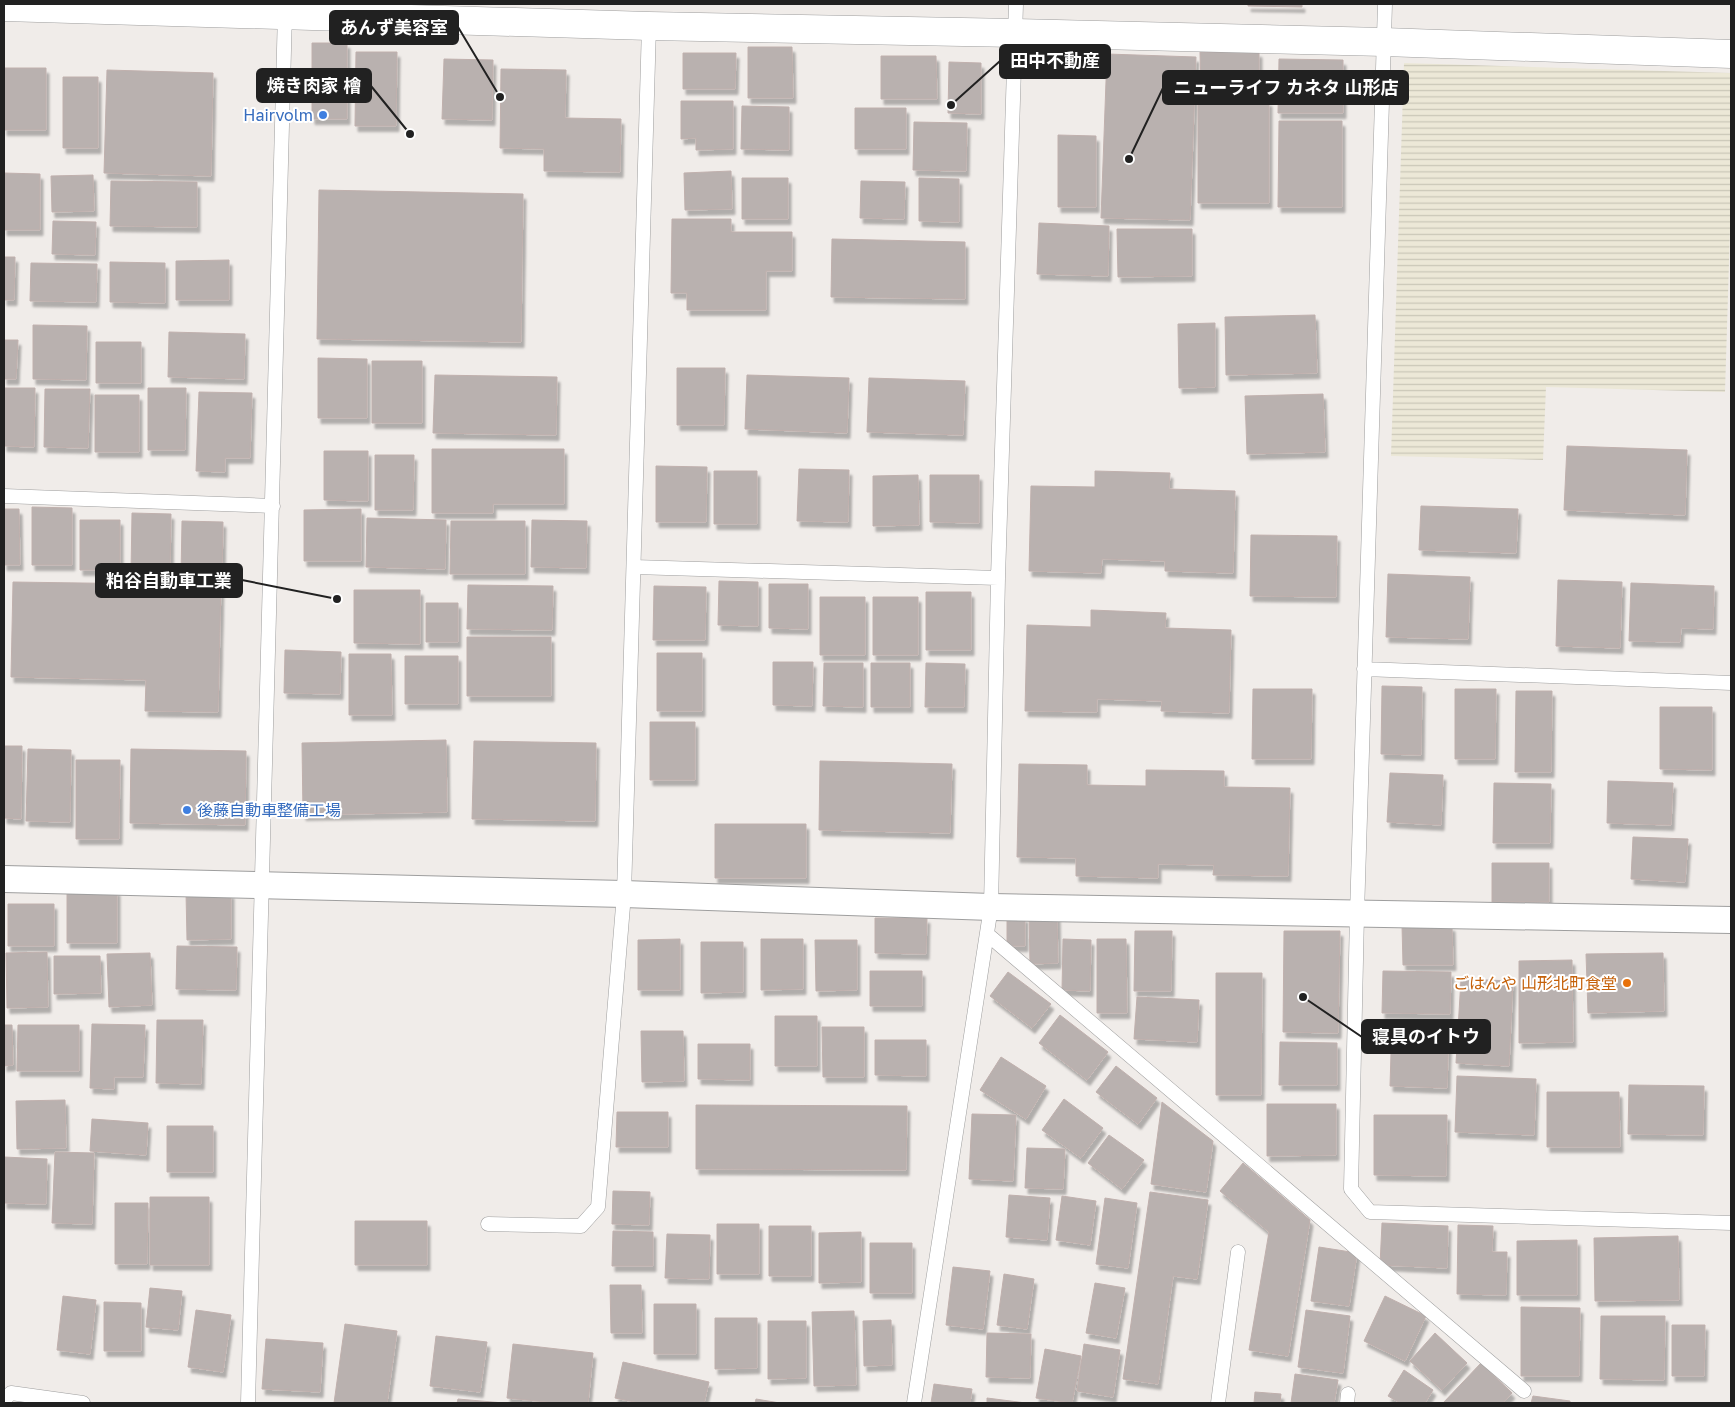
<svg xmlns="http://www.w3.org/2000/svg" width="1735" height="1407" font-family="'Golos Text','Noto Sans JP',sans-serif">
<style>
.farmland{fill:url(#farmland-rules)}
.building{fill:#b9b1af;stroke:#c0b0ad;filter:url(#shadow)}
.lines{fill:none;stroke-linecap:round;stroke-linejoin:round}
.service-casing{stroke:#9e9e9e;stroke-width:15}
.minor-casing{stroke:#9e9e9e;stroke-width:28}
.tertiary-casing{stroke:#9e9e9e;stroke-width:29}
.service{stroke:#fff;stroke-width:14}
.minor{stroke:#fff;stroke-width:26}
.tertiary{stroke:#fff;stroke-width:28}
.shop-dot{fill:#3f7fe0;stroke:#fff;stroke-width:2}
.food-dot{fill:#e8710a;stroke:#fff;stroke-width:2}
.labels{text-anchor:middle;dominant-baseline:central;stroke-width:4;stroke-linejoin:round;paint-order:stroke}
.shop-label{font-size:16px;fill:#366cbe;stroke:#fff;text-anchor:end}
.food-label{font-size:16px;fill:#c56008;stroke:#fff;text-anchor:end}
.leader{fill:none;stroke:#212121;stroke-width:2}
.callout-dot{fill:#212121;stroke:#fff;stroke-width:2}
.callout{fill:#212121;stroke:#212121;stroke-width:2}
.callout-label{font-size:18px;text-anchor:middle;font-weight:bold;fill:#fff}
</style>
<defs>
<pattern id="farmland-rules" width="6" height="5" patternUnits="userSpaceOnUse" patternTransform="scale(1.25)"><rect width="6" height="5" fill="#ece8d7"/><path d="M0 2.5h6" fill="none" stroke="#cac7b8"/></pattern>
<filter id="shadow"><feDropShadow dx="3" dy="5.5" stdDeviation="1" flood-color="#0004"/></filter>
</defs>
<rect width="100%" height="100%" fill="#f0ece9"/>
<path class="farmland" d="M1404,63L1731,73V197L1725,392L1546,387L1543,460L1391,456Z"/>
<path class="building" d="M1248,4H1302V7L1248,6Z
M312,43H347V119H312Z
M748,47H792L793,98H748Z
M356,52H397L396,126H355Z
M1200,52H1259V97L1201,98Z
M683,53H736L735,89H683Z
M1107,54L1196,57L1190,220L1101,218Z
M881,56H936L937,99H881Z
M444,59L493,60L492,120L442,119Z
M1279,59L1343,60V113H1278Z
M949,62L981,63V114L948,113Z
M4,68H46V130H4Z
M501,69L566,70L565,118L621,119L620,172L544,171V149L500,148Z
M107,70L213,73L211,176L104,173Z
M63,77H98V148H63Z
M681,101H733V149L696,150V138L681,139Z
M1198,101H1269V203H1198Z
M742,106L789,107V150L741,149Z
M855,108H906V149H855Z
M1279,121H1342V207H1278Z
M914,122L967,123L966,171L913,170Z
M1058,135L1096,136V207H1058Z
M731,171L732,209L685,210L684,173Z
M4,173L40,174V230H4Z
M93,175L94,211L52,212L51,176Z
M742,178H788V219H742Z
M919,178L959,179V222L919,221Z
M111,181L197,182V227L110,226Z
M861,181L905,182L904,219L860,218Z
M319,190L523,194L521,342L317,339Z
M672,219H731V232H792V271H766V310H687V293H671Z
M53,221L96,222L95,255L52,254Z
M1039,223L1109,226L1108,276L1037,274Z
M1117,229H1192V276L1118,277Z
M832,239L965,242V299L831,297Z
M4,257H15L14,300H4Z
M229,260V300H176V261Z
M110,262L165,263V303L110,302Z
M31,263L97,264L96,302L30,301Z
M1315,315L1317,373L1226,375L1225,317Z
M1215,323V387L1179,388L1178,324Z
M33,325L87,326L86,380L33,379Z
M169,332L245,334L244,379L168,377Z
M4,340H18L16,379H4Z
M96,342H141V383H96Z
M318,358L367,359V418H318Z
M372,361H422V423H372Z
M677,368H725L724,425H677Z
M435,375L557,377L556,435L433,433Z
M747,375L849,378L847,433L745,429Z
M869,378L965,381L963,435L867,432Z
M4,388H35L34,447L4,446Z
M148,388H186L185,450H148Z
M45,389H90L88,448L44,447Z
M199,392L252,393L250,458H225V472L196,471Z
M1323,394L1325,452L1247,454L1245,396Z
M95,395H139V452H95Z
M1567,446L1687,450L1685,515L1564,510Z
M432,449H564V504H493V513H432Z
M324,451H368V501L324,500Z
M375,455H414L413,510H375Z
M656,466L707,467L706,522H656Z
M799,469L849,470L848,522L797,521Z
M714,471H757V524H714Z
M1095,471L1170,473L1169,489L1235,491L1233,573L1165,571V561L1102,559L1101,573L1029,571L1031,486L1095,487Z
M918,475L919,525L873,526V476Z
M930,475H979V523L930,522Z
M1421,506L1518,509L1516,553L1419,550Z
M32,507L72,508V565H32Z
M4,509H19L20,565H4Z
M361,509V561H304V510Z
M132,513L171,514L170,573L131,572Z
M367,518L446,520L445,569L366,567Z
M80,520H120V570H80Z
M532,520L587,521L586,568L531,567Z
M182,521L223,522L222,576L181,575Z
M451,521H525V574H450Z
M1251,535L1337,536L1336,597L1250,596Z
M1388,574L1470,577L1468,639L1386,637Z
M1558,580L1622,582L1620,648L1556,646Z
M719,581L758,582V626L718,625Z
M13,582L221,585L218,712L145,711L146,680L11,677Z
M1631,583L1714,586L1713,629L1681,628L1680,642L1629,641Z
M769,584H808V629L769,628Z
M468,585L553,586L552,630L467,629Z
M654,586L706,587L705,640H653Z
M354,590H420V644L354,643Z
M926,592H971V650H926Z
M820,597H865V655H820Z
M873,597H918V655H873Z
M426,603H458V642H426Z
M1091,610L1166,613L1165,628L1231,630L1229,713L1161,711L1162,701L1097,699V712L1025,711L1027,625L1091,627Z
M467,637H551V696H467Z
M285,650L341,652L340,694L284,693Z
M657,653H702V711H657Z
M349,654H391L392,715H349Z
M405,656H458V704H405Z
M773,662H813L812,706L773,705Z
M824,663H863V707L823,706Z
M871,663H910V707H871Z
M926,663L965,664L964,707H925Z
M1382,686L1422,687L1421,755L1381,754Z
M1253,689H1312L1311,759H1252Z
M1455,689H1496L1495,759H1455Z
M1516,691H1552L1551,772H1515Z
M1660,707H1712V770L1660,769Z
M650,722H695V780H650Z
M446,740L447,812L303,815L302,743Z
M474,741L596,743L595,821L472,819Z
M4,746H22L21,819L4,818Z
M28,749L71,750L70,822L26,821Z
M131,749L246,751L245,825L130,823Z
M76,760H120L119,839H76Z
M820,761L952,764L950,833L819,830Z
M1019,764L1087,765V785L1146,786V770L1224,771V787L1290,788L1288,876L1213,875L1214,865L1158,864V878L1076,876V858L1017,857Z
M1390,773L1443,775L1441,825L1387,822Z
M1608,781L1673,783L1671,825L1607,823Z
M1494,783L1551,784L1550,843H1493Z
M715,824H806V878H715Z
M1633,837L1688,839L1685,882L1631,879Z
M1492,863H1549V902H1492Z
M67,890H117V943H67Z
M186,893H231V939L187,940Z
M8,904H54V946H8Z
M1029,915H1057L1058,963L1030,964Z
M1007,917H1025V946H1007Z
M875,918H927L926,954L875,953Z
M1402,926H1452L1453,965H1403Z
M1135,931H1172L1171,991H1134Z
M1284,931H1340L1338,1033L1283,1032Z
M680,939V990H638V940Z
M761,939H803V989L761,990Z
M1063,939L1091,940L1090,991L1062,990Z
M1097,939H1126L1127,1013H1097Z
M815,940H857V990L816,991Z
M701,942H743V992L701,993Z
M177,946L237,947L236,990L176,989Z
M47,952L48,1007L7,1008L6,953Z
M150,953L152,1005L109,1007L107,954Z
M1663,953L1664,1011L1588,1013L1586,954Z
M54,956H100L101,993L54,994Z
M1572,960L1573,1042L1519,1043V961Z
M870,971H922V1006H870Z
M1383,971L1451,972L1450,1014L1382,1013Z
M1008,972L1051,1004L1032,1028L990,996Z
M1216,973H1262L1261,1095H1216Z
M1461,979L1513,981L1509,1066L1456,1063Z
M1137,997L1199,1000L1197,1042L1134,1039Z
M1060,1015L1108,1052L1087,1080L1039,1043Z
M775,1016H817V1066H775Z
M157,1020H203L201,1084L156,1083Z
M1392,1020L1449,1022L1447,1088L1390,1086Z
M92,1024L145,1025L143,1077H114V1089L90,1088Z
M4,1025H12L13,1065L4,1066Z
M18,1025H79V1071H17Z
M822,1027H864V1077H823Z
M641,1031H683L684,1081L642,1082Z
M875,1040H926V1076L875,1075Z
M1280,1042L1337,1043V1085H1279Z
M698,1044H750V1080L698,1079Z
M1001,1057L1046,1086L1026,1119L980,1090Z
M1116,1066L1157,1098L1138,1124L1096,1092Z
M1457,1076L1536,1079L1534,1135L1455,1132Z
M1629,1085L1704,1086L1703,1135L1628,1134Z
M1547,1092H1619L1620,1147H1547Z
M1064,1099L1103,1128L1081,1158L1042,1130Z
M65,1100L66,1148L17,1149L16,1101Z
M1162,1102L1213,1141L1206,1192L1151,1184Z
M1267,1104H1336V1155L1267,1156Z
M696,1105L907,1106L906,1170L696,1169Z
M617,1112H668V1147H616Z
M972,1114L1016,1115L1013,1181L969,1179Z
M1374,1115H1447L1446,1176L1374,1175Z
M92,1119L148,1123L146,1155L90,1151Z
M167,1126H213V1172H167Z
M1109,1135L1144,1160L1122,1189L1088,1163Z
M1027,1148L1065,1149L1063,1189L1025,1188Z
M55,1152L94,1153L92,1224L52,1223Z
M4,1157L47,1159L46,1204L4,1203Z
M1243,1163L1310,1220L1288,1356L1249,1350L1269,1232L1220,1191Z
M613,1191L650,1192L649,1225L612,1224Z
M1150,1192L1208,1200L1197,1279L1173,1276L1158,1384L1123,1379Z
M1009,1195L1050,1198L1047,1240L1006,1237Z
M1062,1196L1096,1201L1090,1245L1056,1240Z
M150,1197H209V1265H150Z
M1105,1198L1137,1203L1128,1268L1096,1264Z
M115,1203H148L147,1264H115Z
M355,1221H427V1265H355Z
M1382,1223L1448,1226L1447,1268L1380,1265Z
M717,1224H759V1274H717Z
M1458,1225L1493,1226L1492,1252H1507L1506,1295L1457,1294Z
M769,1226H811V1276H769Z
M613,1231L653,1232V1266H612Z
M861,1232V1282L819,1283V1233Z
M667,1234L710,1235L709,1279L665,1278Z
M1678,1236L1679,1300L1595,1301L1594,1238Z
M1577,1240V1295H1517V1241Z
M870,1243H912V1293H870Z
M1319,1247L1357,1253L1349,1306L1311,1301Z
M953,1267L990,1271L983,1329L946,1325Z
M1004,1274L1034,1279L1027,1329L997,1325Z
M1095,1283L1125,1288L1116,1338L1086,1333Z
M610,1285H641L642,1333H611Z
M150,1288L182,1291L178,1330L146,1327Z
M63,1296L96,1300L90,1354L57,1350Z
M1385,1296L1426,1316L1405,1361L1364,1341Z
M104,1302L141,1303V1351H104Z
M654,1304H696V1354H654Z
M1521,1307L1580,1308L1579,1376H1521Z
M196,1310L231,1315L223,1372L188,1367Z
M1306,1310L1350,1316L1343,1373L1298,1367Z
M854,1311L856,1385L814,1386L812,1312Z
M1601,1316H1665L1664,1380L1600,1379Z
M715,1318H757V1368L715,1369Z
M891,1320L892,1365L864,1366L863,1321Z
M768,1321H806V1378L768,1379Z
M345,1324L397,1331L387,1403H334Z
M1672,1325H1705L1704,1376H1672Z
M987,1333L1031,1334L1030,1378L986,1377Z
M1435,1333L1467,1363L1442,1390L1410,1361Z
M436,1336L487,1342L480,1392L430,1386Z
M266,1339L323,1343L320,1392L262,1389Z
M513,1344L593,1353L588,1403H556L507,1398Z
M1084,1344L1120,1350L1113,1397L1077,1391Z
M1045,1349L1081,1356L1072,1403L1036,1398Z
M623,1362L709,1382L704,1403L682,1402V1403H639L615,1398Z
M1481,1363L1512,1393L1503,1403H1443Z
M1404,1370L1433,1390L1425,1403H1400L1388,1396Z
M1295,1374L1338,1380L1334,1403H1291Z
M934,1384L972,1389L970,1403H931Z
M1255,1392L1281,1394L1280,1403H1254Z
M1533,1396L1570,1401V1403H1531Z
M987,1398L1026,1403H987Z
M458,1399L504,1403H457Z
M756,1399L780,1403H755Z"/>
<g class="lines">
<defs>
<path id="service" d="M1385,4L1357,914L1351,1189L1370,1212L1731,1223
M4,496L273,506
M634,567L998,578
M1364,669L1731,683
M987,934L1524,1391
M488,1224L581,1226L598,1207L624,894L649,26
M4,1400L11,1393L83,1403
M248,1403L285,12
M914,1403L991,907L998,578L1016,4
M1218,1403L1238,1252
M1347,1403L1348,1394"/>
<path id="minor" d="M4,879L624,894L991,907L1731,920"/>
<path id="tertiary" d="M4,7L649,26L1016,33L1384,42L1731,54"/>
</defs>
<use href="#service" class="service-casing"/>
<use href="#minor" class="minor-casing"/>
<use href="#tertiary" class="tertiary-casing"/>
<use href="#service" class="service"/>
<use href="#minor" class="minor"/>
<use href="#tertiary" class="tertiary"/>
</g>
<g class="shop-dot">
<circle cx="323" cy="115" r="5"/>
<circle cx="187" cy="810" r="5"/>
</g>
<circle class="food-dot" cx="1627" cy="983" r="5"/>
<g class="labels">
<g class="shop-label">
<text x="313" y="115">Hairvolm</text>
<text x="197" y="810" text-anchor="start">後藤自動車整備工場</text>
</g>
<g class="food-label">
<text x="1617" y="983">ごはんや 山形北町食堂</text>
</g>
</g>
<path class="leader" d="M500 97L458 27M951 105L1000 61M410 134L371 86M1129 159L1163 88M337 599L242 580M1303 997L1362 1037"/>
<g class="callout-dot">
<circle cx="500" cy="97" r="5"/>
<circle cx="951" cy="105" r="5"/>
<circle cx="410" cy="134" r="5"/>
<circle cx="1129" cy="159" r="5"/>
<circle cx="337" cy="599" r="5"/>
<circle cx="1303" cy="997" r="5"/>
</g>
<g class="callout">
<rect x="330" y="11" width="128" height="33" rx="5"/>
<rect x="1000" y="45" width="110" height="33" rx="5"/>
<rect x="257" y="69" width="114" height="33" rx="5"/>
<rect x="1163" y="71" width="245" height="33" rx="5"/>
<rect x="96" y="564" width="146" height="33" rx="5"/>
<rect x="1362" y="1020" width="128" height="33" rx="5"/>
</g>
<g class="callout-label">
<text x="394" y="34">あんず美容室</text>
<text x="1055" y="67">田中不動産</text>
<text x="314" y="92">焼き肉家 檜</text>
<text x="1286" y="94">ニューライフ カネタ 山形店</text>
<text x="169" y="587">粕谷自動車工業</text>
<text x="1426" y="1043">寝具のイトウ</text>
</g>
<rect width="1735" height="1407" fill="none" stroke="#212121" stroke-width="10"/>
</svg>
